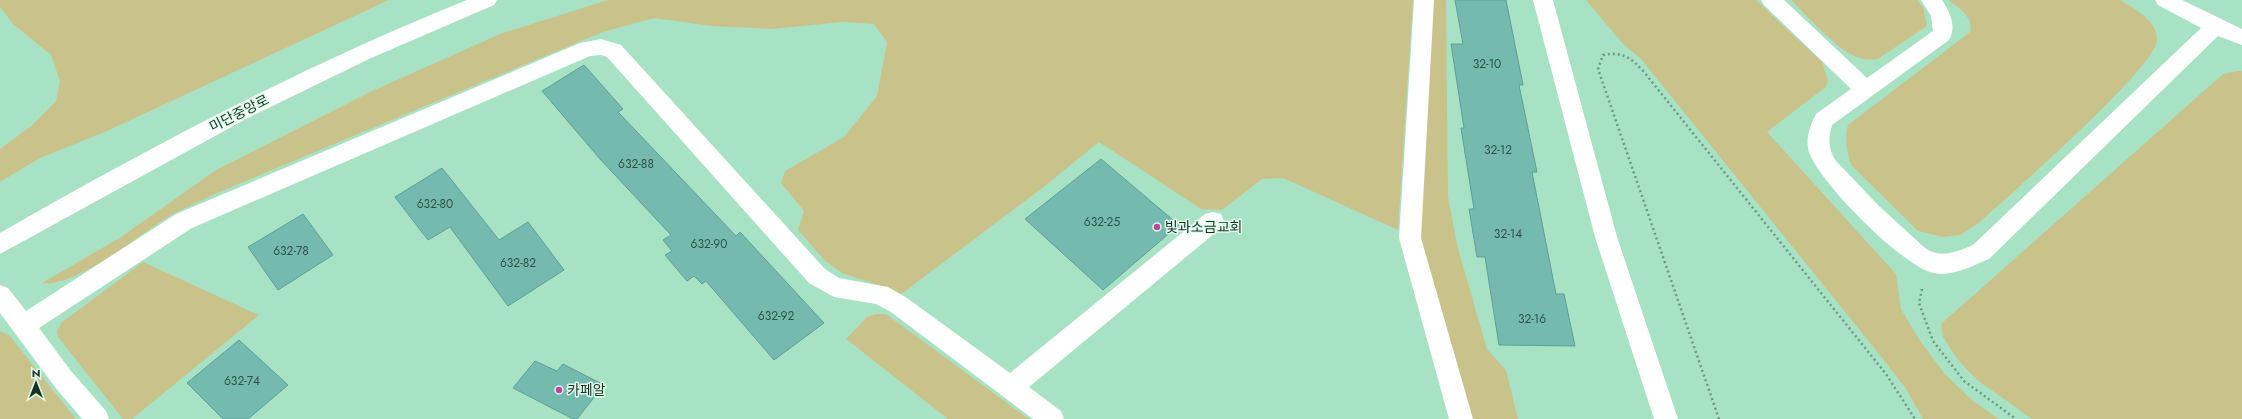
<svg xmlns="http://www.w3.org/2000/svg" width="2242" height="419" font-family="Jost,'Noto Sans KR',sans-serif">
<style>
.green{fill:#c9c38b}
.building{fill:#74baae;stroke:#5ca196}
.lines{fill:none;stroke-linecap:round;stroke-linejoin:round}
.path{stroke:#6d9883;stroke-width:2.5;stroke-dasharray:2 3;stroke-linecap:butt}
.minor{fill:#fff;fill-rule:evenodd}
.poi-dot{fill:#c04699;stroke:#dffcec;stroke-width:1.5}
.labels{text-anchor:middle;dominant-baseline:central;stroke-width:3;stroke-linejoin:round;paint-order:stroke}
.number-label{font-size:12px;fill:#305247}
.street-label{font-size:14px;fill:#193025;stroke:#dffcec}
.poi-label{font-size:14px;fill:#193025;stroke:#dffcec;text-anchor:start}
</style>
<rect width="100%" height="100%" fill="#a8e2c5"/>
<path class="green" d="M0,0H389L107,131L40,158L0,182V149L31,126L56,101L60,81L51,55L13,24L0,7Z
M608,0H1413L1398,230L1283,178L1262,179L1222,210L1201,209L1099,142L1045,186L900,295L878,285L842,273L825,261L798,230L804,211L781,183L785,171L844,137L877,96L887,42L874,24L843,22L772,29L711,26L654,18L603,32L217,193C203,200 189,206 175,213C143,231 77,288 42,283L121,237L216,170L372,91L500,34Z
M1432,0H1446L1448,196L1457,245L1487,349L1506,370L1518,419H1472L1422,246L1420,227Z
M1586,0H1756L1822,62L1828,80L1826,87L1767,132L1896,274L1901,309L1919,339L1944,373L1973,401L1999,419H1923L1906,389L1879,354L1641,59L1623,44Z
M1791,0H1917L1923,7L1927,26L1878,59C1871,60 1864,60 1857,57C1838,51 1806,15 1791,0Z
M1948,0H2120C2134,8 2158,21 2157,40C2156,68 2007,197 1979,223L1960,235L1943,237L1918,231L1852,166C1847,154 1844,138 1848,125L1970,32C1974,17 1959,8 1948,0Z
M2237,71H2242V419H2032L1977,380L1958,360L1943,337L1941,324L2223,74Z
M143,262L259,315L132,419H123L58,337L57,331L61,323Z
M876,314H886L1029,419H948L846,339L867,317Z
M0,331L9,335L76,419H0Z"/>
<path class="building" d="M1455,0H1506L1523,85H1519L1537,172H1532L1556,294H1564L1575,346L1499,345L1485,257H1477L1469,209H1474L1461,128H1464L1451,44H1463Z
M584,65L623,109L618,112L736,236L740,232L824,323L774,360L706,281L702,284L694,276L687,281L665,255L672,251L663,240L671,235L600,159L542,91Z
M1101,159L1179,225L1103,290L1025,219Z
M442,168L499,240L528,222L564,270L508,306L450,227L428,240L395,197Z
M303,214L333,255L278,290L248,247Z
M239,340L288,385L248,419H223L187,383Z
M535,361L557,371L563,364L604,385L577,419H573L513,388Z"/>
<g class="lines">
<path class="path" d="M1922,289L1919,303L1933,341L1964,381L2016,419
M1719,419L1598,69L1603,55C1623,51 1631,58 1644,72L1886,374L1915,419"/>
<path class="minor" d="M467,0H497L494,5L369,59L246,119L0,254V233C152,146 305,65 467,0Z
M1414,0H1434L1421,238L1473,419H1449L1399,238Z
M1533,0H1553L1617,237L1678,419H1654L1595,237Z
M1761,0H1784L1867,78L1933,31L1931,16L1921,0H1942C1950,13 1957,26 1949,40L1832,125C1828,139 1828,149 1836,161L1879,206L1925,248C1941,259 1956,252 1973,245L2201,28L2158,5L2155,0H2182L2242,29V45L2218,36L1989,259C1972,266 1952,277 1934,273C1904,268 1818,181 1809,152C1805,139 1810,125 1816,114L1851,89L1764,5Z
M601,39L621,45L825,269L839,278L888,287L907,298L1010,373L1205,214L1213,212L1221,214L1224,221L1221,228L1029,387L1061,411L1064,419H1033L891,312L876,304L834,297L809,283L607,57L601,55L590,56L192,228L39,328L71,371L106,411L109,419H82L55,387L0,313V285L8,288L26,311L176,214L580,43Z"/>
</g>
<g class="poi-dot">
<circle cx="1157" cy="227" r="4"/>
<circle cx="559" cy="390" r="4"/>
</g>
<g class="labels">
<g class="number-label">
<text x="1487" y="64">32-10</text>
<text x="1498" y="150">32-12</text>
<text x="636" y="164">632-88</text>
<text x="435" y="204">632-80</text>
<text x="1102" y="222">632-25</text>
<text x="1508" y="234">32-14</text>
<text x="709" y="244">632-90</text>
<text x="291" y="251">632-78</text>
<text x="518" y="263">632-82</text>
<text x="776" y="316">632-92</text>
<text x="1532" y="319">32-16</text>
<text x="242" y="381">632-74</text>
</g>
<g class="street-label">
<text transform="translate(239 113) rotate(-27)">미단중앙로</text>
</g>
<g class="poi-label">
<text x="1165" y="227">빛과소금교회</text>
<text x="567" y="390">카페알</text>
</g>
</g>
<g transform="translate(36 383)" stroke="#dffcec" stroke-width="3" paint-order="stroke">
<path d="M0-3L7 15L0 10L-7 15Z" fill="#193025"/>
<text y="-6" font-size="11" font-weight="bold" text-anchor="middle" fill="#193025">N</text>
</g>
</svg>
